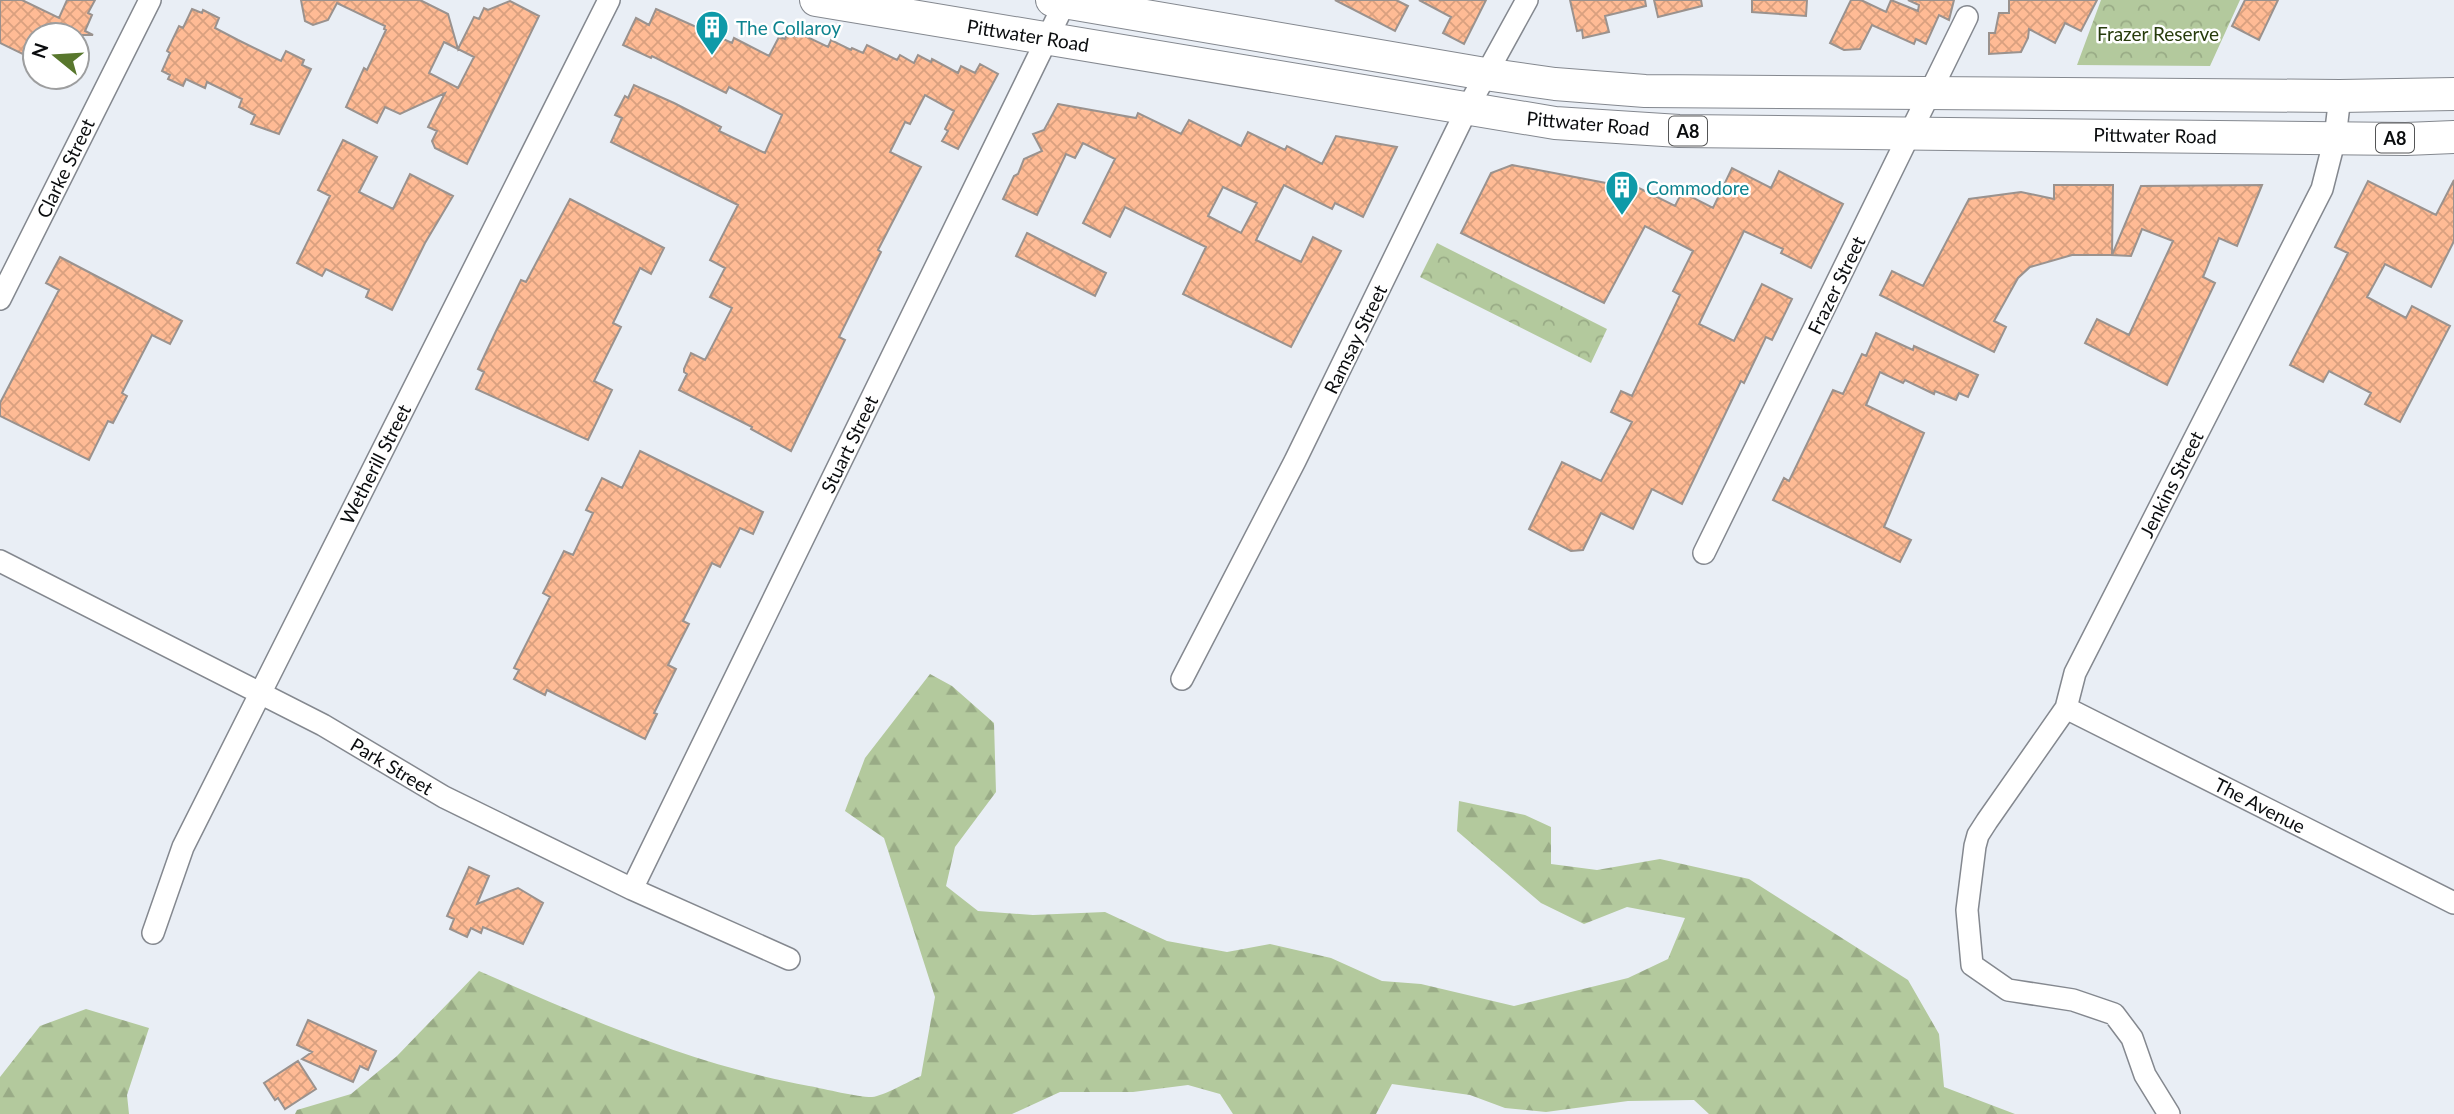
<svg xmlns="http://www.w3.org/2000/svg" width="2454" height="1114" font-family="Lato,sans-serif">
<style>
.forest{fill:url(#forest-firs)}
.park{fill:url(#park-crowns)}
.building{fill:url(#building-cross-hatch);stroke:#9a928e;stroke-width:2;fill-rule:evenodd}
.lines{fill:none;stroke-linecap:round;stroke-linejoin:round}
.minor-casing{stroke:#84888f;stroke-width:24}
.highway-casing{stroke:#84888f;stroke-width:34}
.minor{stroke:#fff;stroke-width:21}
.highway{stroke:#fff;stroke-width:32}
.labels{text-anchor:middle;dominant-baseline:central;stroke-width:5;stroke-linejoin:round;paint-order:stroke}
.shield{fill:#fff;stroke:#545556;stroke-width:2}
.shield-label{font-size:18px;font-weight:bold;fill:#0a0c0e}
.culture-label{font-size:19px;fill:#0d838f;stroke:#fff;text-anchor:start}
.park-label{font-size:19px;fill:#273b0c;stroke:#fff}
.street-label{font-size:19px;fill:#0a0c0e;stroke:#fff}
</style>
<defs>
<pattern id="forest-firs" width="22" height="20" patternUnits="userSpaceOnUse" patternTransform="scale(1.75)"><rect width="22" height="20" fill="#b3c99d"/><path d="M5 1l3.5 6h-7zM16 11l3.5 6h-7z" fill="#99ab86"/></pattern>
<pattern id="park-crowns" width="20" height="18" patternUnits="userSpaceOnUse" patternTransform="scale(1.75)"><rect width="20" height="18" fill="#b3c99d"/><path d="M2 6a3 3 0 1 1 6 0M12 15a3 3 0 1 1 6 0" fill="none" stroke="#99ab86"/></pattern>
<pattern id="building-cross-hatch" width="8" height="8" patternUnits="userSpaceOnUse" patternTransform="scale(1.75)"><rect width="8" height="8" fill="#ffbb95"/><path d="M0 0l8 8M0 8l8-8" fill="none" stroke="#d9a07f"/></pattern>
</defs>
<rect width="100%" height="100%" fill="#e9eef5"/>
<path class="forest" d="M930,674L952,686L994,723L996,792L955,847L946,886L978,911L1033,915L1105,912L1167,941L1227,952L1270,944L1331,958L1382,981L1421,984L1514,1006L1628,978L1668,959L1685,918L1627,907L1584,924L1541,903L1457,831L1459,801L1525,815L1551,827V864L1597,870L1660,859L1749,879L1908,980L1939,1034L1944,1087L2015,1114H1709L1694,1100L1628,1101L1546,1112L1505,1108L1470,1095L1392,1084L1376,1114H1233L1220,1094L1188,1085L1133,1092H1060L1012,1114H295L297,1110L351,1094L397,1056L479,971C586,1018 693,1065 809,1086C826,1089 856,1097 872,1097C884,1096 909,1081 921,1076L935,997L884,838L845,811L865,758Z
M86,1009L149,1028L127,1095L129,1114H0V1077L40,1026Z"/>
<path class="park" d="M2101,0H2240L2210,66L2077,65Z
M1437,243L1607,329L1591,363L1420,277Z"/>
<path class="building" d="M0,0H22L59,18L67,0H95L88,13L92,15L85,31L93,35H35V60L0,43Z
M301,0H420L448,14L458,49L474,17L479,19L484,8L488,10L510,1L539,16L467,164L435,148L432,141L437,131L428,127L445,93L400,114L385,107L377,123L346,107L364,68L367,70L386,30L384,29L385,26L337,3L328,20L313,25L305,21ZM444,42L474,57L458,88L429,73Z
M1335,0H1396L1408,6L1395,31Z
M1419,0H1486L1464,44L1443,33L1451,17Z
M1570,0H1645L1646,6L1605,16L1609,32L1583,38L1582,30L1577,31Z
M1654,0H1701L1702,6L1658,17Z
M1752,0H1807L1806,16L1752,12Z
M1851,0H1861L1886,12L1891,0L1918,11L1919,5L1908,0H1954L1949,20L1939,15L1926,44L1916,39L1914,44L1872,25L1860,49L1844,50L1830,43Z
M2009,0H2097L2081,31L2065,23L2055,43L2029,29L2028,38L2021,52L1989,54V33H1995L1999,13H2009Z
M2245,0H2278L2259,40L2232,26Z
M192,9L202,13L203,10L219,18L215,28L238,40L281,61L286,51L304,60L302,65L311,69L279,134L251,124L255,115L239,107L242,99L207,82L205,88L186,79L183,86L168,79L170,75L162,71L170,53L167,51L179,26L183,28Z
M656,9L732,43L734,38L769,56L779,37L785,39L788,33L797,37L799,33L828,47L831,40L851,50L852,48L863,53L867,45L897,60L900,55L914,63L918,55L931,62L932,59L958,73L961,66L975,73L980,64L998,74L958,149L942,141L948,131L945,129L954,111L925,95L910,124L905,122L890,152L921,167L878,250L881,252L839,337L845,340L791,451L751,429L752,427L679,390L687,374L684,372V369L691,353L705,360L732,308L710,297L725,268L710,260L738,205L611,142L622,118L615,115L625,96L628,98L634,85L674,103L721,127L719,131L765,153L782,115L729,87L726,93L652,56L651,58L623,45L636,18L649,25Z
M1058,104L1136,118L1138,113L1181,134L1189,120L1241,146L1248,132L1285,150L1287,146L1322,164L1336,136L1397,147L1363,217L1335,203L1332,209L1284,185L1256,240L1301,262L1313,237L1341,251L1291,347L1183,294L1206,247L1125,207L1110,237L1083,223L1115,159L1083,143L1075,158L1066,154L1037,215L1003,199L1014,176L1018,174L1024,159L1042,151L1033,134L1044,130ZM1223,187L1257,203L1241,233L1208,216Z
M343,140L377,157L359,192L393,209L410,174L453,196L425,243L392,310L366,297L369,290L326,269L322,276L297,263L330,196L318,190Z
M1512,165L1606,183L1632,196L1637,187L1675,206L1682,192L1713,208L1732,168L1771,188L1779,171L1843,204L1811,268L1781,253L1783,249L1744,231L1699,324L1734,341L1762,284L1792,299L1772,340L1766,337L1744,383L1741,381L1682,504L1652,489L1633,529L1601,513L1583,550L1571,551L1529,529L1562,462L1601,481L1632,422L1611,412L1621,391L1632,396L1680,295L1673,291L1693,251L1645,226L1604,303L1461,233L1491,173Z
M2454,180V241L2431,287L2385,264L2367,297L2406,318L2412,306L2450,326L2400,422L2365,404L2371,393L2329,371L2323,382L2290,365L2348,253L2335,247L2368,181L2436,215Z
M2054,185H2113L2112,255H2072L2030,267L2018,278L1994,321L2006,327L1994,352L1880,295L1892,271L1923,286L1969,199L2021,192L2054,199Z
M2262,185L2237,246L2219,238L2203,277L2215,283L2167,385L2085,343L2097,319L2129,335L2173,241L2142,229L2131,256L2112,255L2141,186Z
M570,199L664,248L651,274L640,268L613,323L621,327L594,381L612,390L588,440L476,389L484,372L478,369L496,331L521,280L526,282Z
M1027,233L1106,273L1095,296L1016,256Z
M60,257L182,321L170,344L152,335L122,393L127,396L113,423L108,421L89,460L0,416V403L59,290L46,283Z
M1876,333L1913,350L1914,346L1978,375L1968,397L1959,393L1956,400L1935,391L1934,394L1905,380L1903,383L1880,372L1866,405L1924,433L1884,527L1911,540L1900,562L1773,500L1784,478L1789,481L1833,390L1843,394L1862,354L1866,356Z
M640,451L763,512L753,534L740,528L720,567L712,563L683,621L689,624L668,665L676,669L654,713L657,714L645,739L547,690L545,695L514,679L519,670L514,668L550,597L543,593L564,551L573,555L593,513L586,510L602,478L622,488Z
M469,867L489,876L477,904L518,888L543,903L523,944L483,927L481,933L471,928L467,937L450,929L454,919L447,916Z
M308,1020L376,1051L368,1070L360,1066L353,1082L302,1059L312,1052L297,1045Z
M298,1061L316,1089L285,1109L278,1098L275,1100L264,1083Z"/>
<g class="lines">
<defs>
<path id="minor" d="M0,299L150,0
M1704,553L1967,17
M0,561L323,725L444,797L632,889L789,959
M1182,679L1295,461L1467,109L1527,0
M2066,708L2454,903
M632,889L1066,0
M153,933L183,847L609,0
M2169,1114L2145,1075L2132,1038L2114,1014L2073,1000L2008,990L1972,965L1967,910L1975,846L1978,835L1987,821L2066,708L2075,673L2322,189L2335,138L2340,96"/>
<path id="highway" d="M816,0L1555,123L1679,131L2406,139L2454,137
M1052,0L1485,74L1555,84L1645,91L2340,96L2454,94"/>
</defs>
<use href="#minor" class="minor-casing"/>
<use href="#highway" class="highway-casing"/>
<use href="#minor" class="minor"/>
<use href="#highway" class="highway"/>
</g>
<defs>
<symbol id="building-pin" viewBox="-11 -11 22 30"><path d="M0 17L-7.5 6A9.5 9.5 0 1 1 7.5 6Z" fill="#0f9aa8" stroke="#fff"/><path d="M-4-6H4V6H1V3H-1V6H-4ZM-2.5-4.3h1.7v1.8h-1.7ZM.8-4.3h1.7v1.8H.8ZM-2.5-1h1.7V.8h-1.7ZM.8-1h1.7V.8H.8Z" fill="#fff"/></symbol>
</defs>
<g fill-rule="evenodd">
<use href="#building-pin" x="693" y="8" width="38" height="52"/>
<use href="#building-pin" x="1603" y="168" width="38" height="52"/>
</g>
<g class="labels">
<g class="shield">
<rect x="1669" y="116.5" width="38" height="29" rx="5"/>
<rect x="2376" y="123.5" width="38" height="29" rx="5"/>
</g>
<g class="shield-label">
<text x="1688" y="131">A8</text>
<text x="2395" y="138">A8</text>
</g>
<g class="culture-label">
<text x="736" y="27">The Collaroy</text>
<text x="1646" y="187">Commodore</text>
</g>
<g class="park-label">
<text x="2158" y="33">Frazer Reserve</text>
</g>
<g class="street-label">
<text transform="translate(1028 35) rotate(9)">Pittwater Road</text>
<text transform="translate(1588 123) rotate(5)">Pittwater Road</text>
<text transform="translate(2155 135) rotate(1)">Pittwater Road</text>
<text transform="translate(65 168) rotate(-64)">Clarke Street</text>
<text transform="translate(1836 285) rotate(-64)">Frazer Street</text>
<text transform="translate(1355 339) rotate(-64)">Ramsay Street</text>
<text transform="translate(849 444) rotate(-64)">Stuart Street</text>
<text transform="translate(375 464) rotate(-63)">Wetherill Street</text>
<text transform="translate(2171 484) rotate(-63)">Jenkins Street</text>
<text transform="translate(392 766) rotate(31)">Park Street</text>
<text transform="translate(2260 805) rotate(27)">The Avenue</text>
</g>
</g>
<g transform="translate(56 56) rotate(288)"><circle r="33" fill="#ffffff" stroke="#9d9e9f" stroke-width="2"/>
<path d="M0-5L12 26L0 18L-12 26Z" fill="#58772d"/>
<text y="-10" font-size="19" font-weight="bold" text-anchor="middle" fill="#0a0c0e">N</text>
</g>
</svg>
